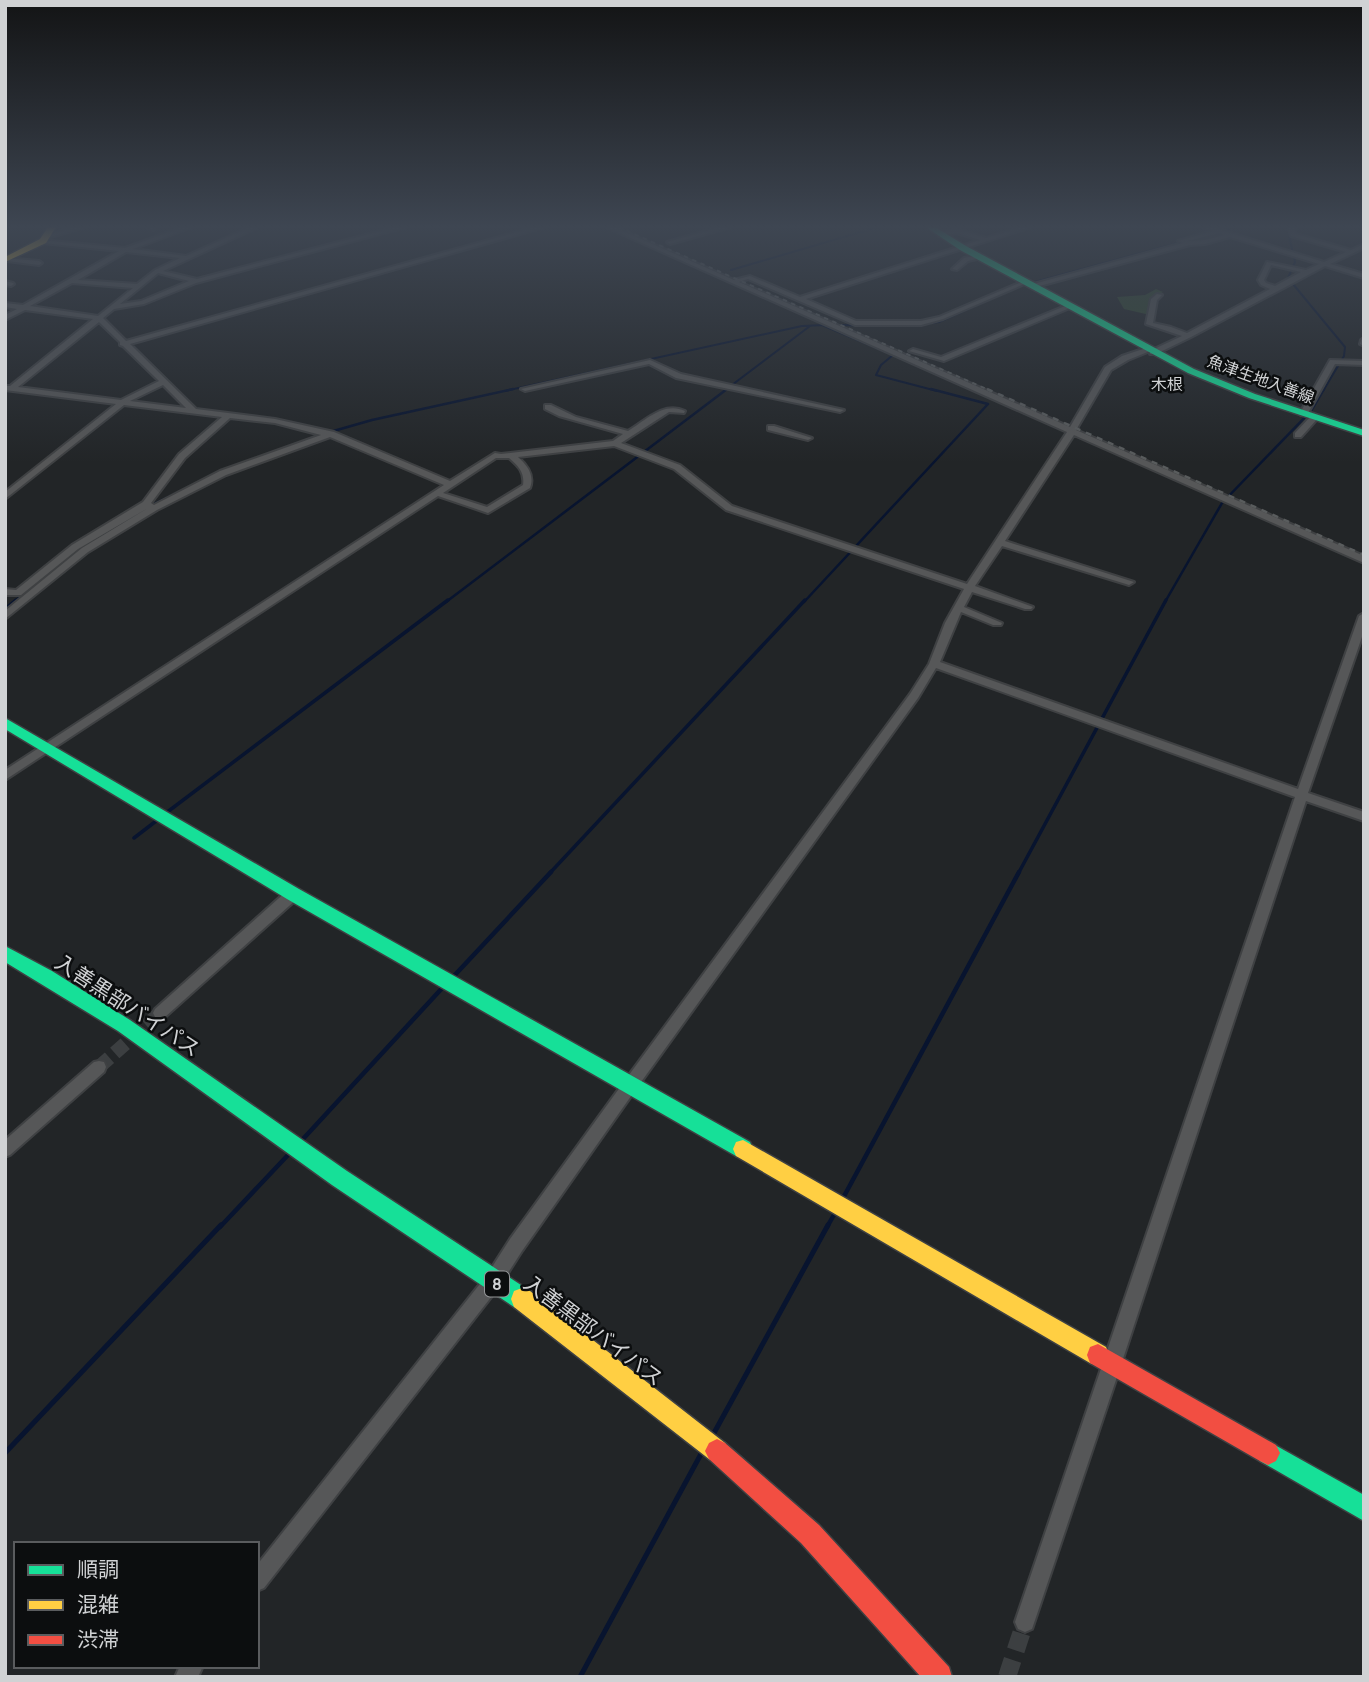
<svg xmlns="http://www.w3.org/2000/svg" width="1369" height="1682" font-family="Manrope,'Noto Sans JP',sans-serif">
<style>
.green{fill:#324830}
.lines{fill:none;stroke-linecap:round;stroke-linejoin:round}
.stream-far4{stroke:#08142f;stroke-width:2}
.stream-far3{stroke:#08142f;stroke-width:2.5}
.stream-far2{stroke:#08142f;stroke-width:3.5}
.stream-far1{stroke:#08142f;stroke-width:4.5}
.stream{stroke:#08142f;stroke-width:5}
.street-tunnel-far1{stroke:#3c3f41;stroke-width:14;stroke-dasharray:14 7;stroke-linecap:butt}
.street-tunnel{stroke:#3c3f41;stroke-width:18;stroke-dasharray:18 10;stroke-linecap:butt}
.street-casing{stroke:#3f4143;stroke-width:4}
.fast-casing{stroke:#3f4143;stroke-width:3}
.slow-casing{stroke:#3f4143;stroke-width:3}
.jam-casing{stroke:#3f4143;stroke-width:3}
.street{fill:#565758;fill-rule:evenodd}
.fast{fill:#16e098;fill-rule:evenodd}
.slow{fill:#ffcf43;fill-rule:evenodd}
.jam{fill:#f24e42;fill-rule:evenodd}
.rail-far1{stroke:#595c5d;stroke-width:2;stroke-dasharray:4.5 4.5;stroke-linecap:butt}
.rail{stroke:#595c5d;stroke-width:2.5;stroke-dasharray:6 6;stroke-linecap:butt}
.labels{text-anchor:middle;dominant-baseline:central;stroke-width:5;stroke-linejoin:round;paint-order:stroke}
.far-street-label{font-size:16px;fill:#d0d2d4;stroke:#0c0e0f}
.far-neighbourhood-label{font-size:16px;fill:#d0d2d4;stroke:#0c0e0f}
.shield{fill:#0c0e0f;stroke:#959799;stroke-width:2}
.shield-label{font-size:16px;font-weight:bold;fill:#d0d2d4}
.near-street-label{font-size:21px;fill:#d0d2d4;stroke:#0c0e0f}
</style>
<rect width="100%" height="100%" fill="#222527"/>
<path class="green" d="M1156,289L1163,292L1152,299L1150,315L1124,309L1117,297L1145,295Z"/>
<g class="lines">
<path class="stream-far4" d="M1287,227L1295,262L1288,278L1345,347L1344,356L1323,391
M731,270L878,227
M822,325L893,355L881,365L876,375L937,391
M836,325L908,326L939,322L1020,286L1236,227
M505,391L802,326L825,325
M724,391L810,326"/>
<path class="stream-far3" d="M330,432L372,420L513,389
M231,467L319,436
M152,505L177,493
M69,556L88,543
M14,602L55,568
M446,602L727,389
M804,602L988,404L931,389
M1165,602L1222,503L1311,411L1324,389"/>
<path class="stream-far2" d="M5,609L16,600
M166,813L448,600
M134,838L160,818
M549,874L805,600
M1018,874L1166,600"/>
<path class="stream-far1" d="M453,977L551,872
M303,1139L445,985
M842,1200L1019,872
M220,1227L288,1155
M827,1227L835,1213"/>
<path class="stream" d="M714,1433L828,1225
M5,1453L221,1225
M580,1677L701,1454"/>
<path class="street-tunnel-far1" d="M99,1067L160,1013"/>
<path class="street-tunnel" d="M1007,1677L1025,1622"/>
<defs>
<path id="street" d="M75,227H85L47,238L44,236Z
M146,227H155L156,228L153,230Z
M183,227H192L133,249L186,256L250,227H258L163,271L197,279L396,227H406L196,283L144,304L114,309L103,318L126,341L535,227H545L130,344L196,409L275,419L334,432L450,481L495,453L501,454L613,441L623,434L559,416L545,409V405H551L576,417L628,431C646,420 664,401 685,411L684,413L669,412L621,443L680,465L732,506L967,584L1067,432L606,227H614L734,280L750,276L800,297L980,240L957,233L939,236L937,233L957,229L986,238L1022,227H1031L806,299L856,321H921L939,317L1024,281L1029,282L943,319L921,325H855L748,279L739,282L1070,427L1105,367L1122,356L1149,347L1152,350L1182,336L1146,324L1151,299L1157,294L1162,295L1157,300L1153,323L1171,327L1187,333L1270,289L1261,285L1258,280L1267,262L1306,270L1319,264L1230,237L1205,244L1190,245L1032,288L1030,287V285L1183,243L1178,241L1213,231L1202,227H1211L1324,262L1346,252L1291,236L1288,227H1294L1296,234L1351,250L1364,244V248L1330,264L1364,274V278L1325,266L1191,337L1156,354H1150V351L1128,360L1111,370L1076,430L1364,556V563L1074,435L1005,541L1134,582L1129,585L1126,584L1002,546L975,586L1033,607L1031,609H1025L972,592L964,607L1002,623L1001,625H993L961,612L940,662L1298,789L1359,616L1364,613V631L1308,793L1364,812V821L1306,801L1119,1371L1032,1629L1025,1632L1018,1629L1015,1622L1295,797L936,668L918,698L636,1089L522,1251L499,1287L264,1588L257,1591V1565L487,1275L510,1239L626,1079L910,694L929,664L945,623L964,589L726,510L674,469L614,446L518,457C527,465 535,475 530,488L488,513L438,496L5,780V770L444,485L330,437L226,475L157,510L88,552L5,619V611L82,548L148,508L78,549L21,595H5V589L16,590L72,545L143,502L179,454L222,417L124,405L5,499V492L116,404L5,390V386H10L93,319L25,310L5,320V315L17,309L5,307V303L23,305L119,251L43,243L41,240L125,248ZM1219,233L1224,235L1205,240L1188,241ZM126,252L180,258L155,270L137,284L78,280ZM1271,265L1301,272L1275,286L1266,283L1264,280ZM158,273L189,281L141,301L120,304ZM72,283L133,288L98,316L30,306ZM99,322L120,342V345L123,346L159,381L121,400L18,387ZM163,385L186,408L130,401ZM230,418L275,423L321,435L220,471L154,505L151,503L185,458ZM496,458H509C518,466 525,472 523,485L487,507L443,493Z
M721,227H731L670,244L667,242Z
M979,255L981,258L968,261L957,270L952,269L964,258Z
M5,258L39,261L42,263L39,265L7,261Z
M5,281L13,283L14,284L11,286L5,285Z
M1070,304L1073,306L1072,307L944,361L909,351L913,349L941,357Z
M1364,338V346L1360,344L1361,340Z
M650,360L681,374L844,410L840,412L676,378L649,364L525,391L521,389Z
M1330,360L1364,361V365L1335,364L1308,413L1301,415L1300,413Z
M1312,415L1319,417L1301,437H1295V433Z
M768,426H774L812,438L808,440L768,430Z
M293,889L298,890L299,894L298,898L165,1017L160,1019L155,1017L153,1013L155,1009L288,890Z
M99,1061L104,1062L106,1067L104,1072L10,1155L5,1157V1140L94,1062Z
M180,1666H203L198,1677H175Z"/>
<path id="fast" d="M926,227H935L966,246L1194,369L1255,394L1364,430V436L1249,398L1188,373L960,250Z
M5,718L299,889L750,1142L753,1149L750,1156L743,1158L736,1156L287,899L5,729Z
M5,946L52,971L130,1020L347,1171L530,1291L533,1299L530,1307L522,1310L514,1307L332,1185L118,1031L5,962Z
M1268,1441L1364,1495V1521L1260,1461L1256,1453L1260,1445Z"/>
<path id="slow" d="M48,227H56L46,243L5,262V257L40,239Z
M743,1140L1106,1347L1109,1355L1106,1363L1098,1366L1090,1363L736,1156L733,1149L736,1142Z
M522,1288L530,1291L725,1443L729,1451L725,1459L717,1463L709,1459L514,1307L511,1299L514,1291Z"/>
<path id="jam" d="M1098,1344L1276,1445L1280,1453L1276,1461L1268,1465L1260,1461L1090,1363L1087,1355L1090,1347Z
M717,1439L725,1443L819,1525L949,1667L952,1677H921L801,1543L709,1459L705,1451L709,1443Z"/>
</defs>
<use href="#street" class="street-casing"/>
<use href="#fast" class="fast-casing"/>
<use href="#slow" class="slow-casing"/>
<use href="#jam" class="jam-casing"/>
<use href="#street" class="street"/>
<use href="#fast" class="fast"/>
<use href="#slow" class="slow"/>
<use href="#jam" class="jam"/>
<path class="rail-far1" d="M618,227L991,391"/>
<path class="rail" d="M987,389L1364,555"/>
</g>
<linearGradient id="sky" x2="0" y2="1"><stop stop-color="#131415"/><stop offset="0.49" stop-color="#3e4652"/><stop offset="1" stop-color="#3e4652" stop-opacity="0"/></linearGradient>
<rect width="1369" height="463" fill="url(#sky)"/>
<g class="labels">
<g class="far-street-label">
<text transform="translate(1261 379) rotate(20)">魚津生地入善線</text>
</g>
<g class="far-neighbourhood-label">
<text x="1167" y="384">木根</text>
</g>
<rect class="shield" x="485" y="1271.5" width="24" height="25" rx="5"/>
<g class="shield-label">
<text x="497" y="1284">8</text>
</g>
<g class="near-street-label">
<text transform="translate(128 1005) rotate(33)">入善黒部バイパス</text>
<text transform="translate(594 1330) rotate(37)">入善黒部バイパス</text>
</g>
</g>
<rect width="1369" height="1682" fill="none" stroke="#d0d2d4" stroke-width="14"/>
<rect x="14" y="1542" width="245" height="126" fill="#0c0e0f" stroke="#5a5c5e" stroke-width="2"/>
<rect x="28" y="1565" width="35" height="10" fill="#16e098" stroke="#5a5c5e" stroke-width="2"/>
<text x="77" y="1577" font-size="21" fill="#d0d2d4">順調</text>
<rect x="28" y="1600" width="35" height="10" fill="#ffcf43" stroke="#5a5c5e" stroke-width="2"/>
<text x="77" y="1612" font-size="21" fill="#d0d2d4">混雑</text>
<rect x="28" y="1635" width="35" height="10" fill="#f24e42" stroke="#5a5c5e" stroke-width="2"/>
<text x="77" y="1647" font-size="21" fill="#d0d2d4">渋滞</text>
</svg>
